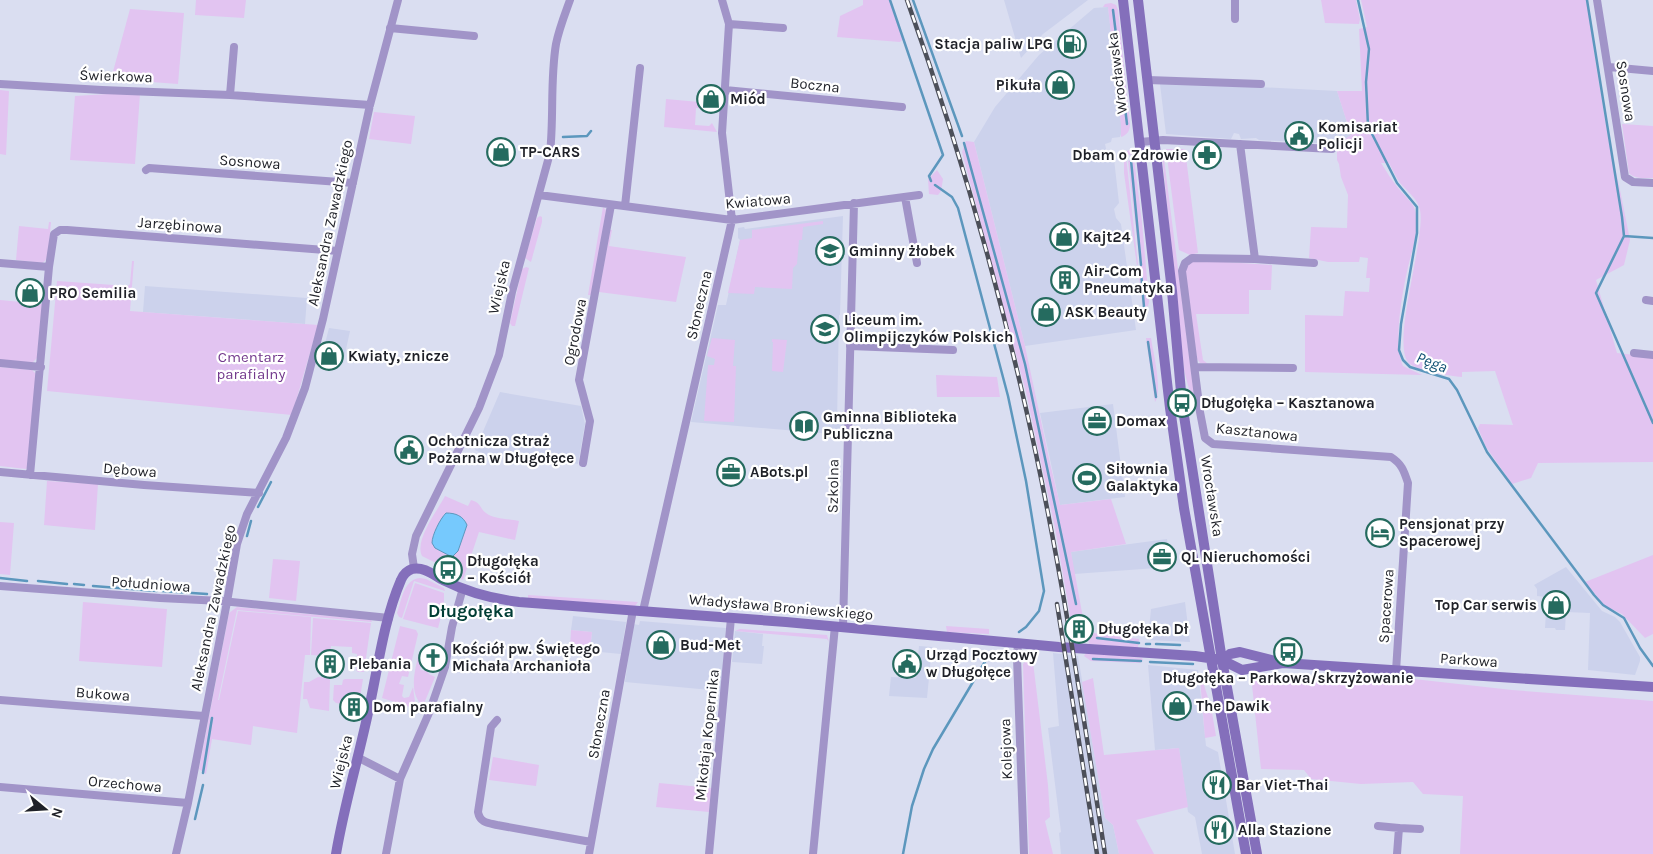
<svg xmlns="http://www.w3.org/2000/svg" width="1653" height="854" font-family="Karla,sans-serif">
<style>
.built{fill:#ccd2ec}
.green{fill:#e2c4f1;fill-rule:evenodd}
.water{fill:#76c9fd;stroke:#5c97bd}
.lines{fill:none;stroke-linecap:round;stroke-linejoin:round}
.stream{stroke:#5c97bd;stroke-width:2.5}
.street{stroke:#a194c8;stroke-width:8}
.secondary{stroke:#846fbb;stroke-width:10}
.rail-casing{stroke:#4c4f59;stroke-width:4.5}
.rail{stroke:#fff;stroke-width:2.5;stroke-dasharray:8;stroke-linecap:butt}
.labels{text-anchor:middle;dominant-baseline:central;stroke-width:4.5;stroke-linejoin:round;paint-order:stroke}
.poi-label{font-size:15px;font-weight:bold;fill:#1f2128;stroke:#fff;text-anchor:start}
.street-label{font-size:15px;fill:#1f2128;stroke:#fff}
.park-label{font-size:15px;fill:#73398c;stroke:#fff}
.water-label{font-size:16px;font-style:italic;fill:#0f5173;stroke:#fff}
.quarter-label{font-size:18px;font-weight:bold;fill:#003d34;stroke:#fff}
</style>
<rect width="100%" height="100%" fill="#dadef1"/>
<path class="built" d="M1004,0H1088L1043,34L1021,58Z
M1108,7L1122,131L1120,137L1112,138L1111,142L1105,144L1107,153L1114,159L1119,203L1114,209L1116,218L1121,224L1136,330L1025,346L974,142L995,107L1039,55L1094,8Z
M1163,82L1337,91L1351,135L1337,144L1259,140L1256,138L1241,139L1239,134L1234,133L1231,139L1166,134L1160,84Z
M843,216L840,315H839L837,422L844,423V435L691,422L718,305H726L740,240L738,238V228L744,227L745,229Z
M145,286L307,298L305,324L143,312Z
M329,328L350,331L343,363L321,359Z
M500,392L581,406L585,424L578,464L505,450L500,462L475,450Z
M1113,404L1125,497L1060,505L1040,413Z
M1167,539L1170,567L1074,574L1071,552Z
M1566,567L1602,611L1615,617L1620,622L1640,657V661L1635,675L1588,670L1590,613L1566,612L1565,630H1556L1555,628H1545L1547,597L1537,596V589L1534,585Z
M1185,602L1190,642L1148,640L1151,609Z
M573,616L626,622L621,654L590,651L592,632L571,630Z
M640,621L726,628L721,691L625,682L633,624L639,625Z
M735,631L763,634L762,646H764L762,664L732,662Z
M919,646L932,647L927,698L889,696L891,677L916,678Z
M1053,653L1078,656L1105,818L1113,825L1119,854H1061L1059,833L1061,832L1048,728L1059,726Z
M1148,665L1198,670L1206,746L1218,752L1235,854H1202L1195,817L1188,812L1179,748L1155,750Z"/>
<path class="green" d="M196,0H246L244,18L195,15Z
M863,0H890L903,39L900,42L837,37L840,16L863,5Z
M1321,0H1356L1360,19L1359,24L1325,23Z
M1361,0H1588L1594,52L1608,138L1619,185L1630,240L1624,265L1596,280L1617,353L1653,357V462L1538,463L1531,478L1512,484L1486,447L1478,428L1480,424L1513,425L1495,371L1462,372V377C1450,376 1419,371 1410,364C1389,348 1426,240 1420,210C1418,199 1407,191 1400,183C1396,177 1392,169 1389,163H1381C1387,172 1392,181 1399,189C1404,196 1413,202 1415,210C1420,228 1412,250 1408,267C1402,294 1393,341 1403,366L1422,375L1305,372V315L1343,316L1345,291L1369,292L1370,278H1366L1368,258L1360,257L1359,262H1328L1309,258L1311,227L1347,228L1348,195L1341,177L1339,164L1337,160V144L1351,135L1337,91H1362L1359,29L1367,27Z
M1111,3L1116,5L1118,10L1130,124C1130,131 1127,135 1121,137V125L1108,7H1103L1105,4Z
M130,9L184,13L178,84L111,79Z
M0,90L9,91L6,155L0,154Z
M108,94H140L135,164L70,160L75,96Z
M666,99L710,103L709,109L696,108L695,125L709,126L712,123L717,132L664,127Z
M374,112L415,116L411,144L369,139Z
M1622,124L1653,126V178C1645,178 1634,179 1629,173Z
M966,141L974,142L1025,346L1050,463L1060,505L1111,499L1126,544L1071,552L1083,618L1071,621L1055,528L1026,392L962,152Z
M1166,149H1185L1198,253L1190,255L1179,250Z
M1130,150L1133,154L1126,156L1138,264L1137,266L1124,173V157L1127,151Z
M1162,156L1164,159L1194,394L1190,393L1184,370Z
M1134,158L1142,222L1149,302L1148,306L1145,307H1143L1138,271L1140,266L1128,161Z
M937,170L943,179L941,191L938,195L929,194L928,179Z
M603,207L606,210L592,295H588Z
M540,216L542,217V222L531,262L525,258L537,218Z
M823,221V224L803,227L802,240H799L797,264L793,268L792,289L755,287L754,294L728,293L740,240L752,238V230Z
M49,222H51L48,255L45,261L42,263L16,260L19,226L48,229Z
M610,230H612L609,246L686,257L676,302L599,292Z
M1194,260L1272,265L1271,290H1249V314H1196L1203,360L1208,364L1200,363L1197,359L1185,273L1186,266Z
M132,261H134L130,311L318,325L292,415L47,391L57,281L128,286L130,284Z
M526,267L529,268L515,326H512L510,323L522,269Z
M0,300L42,304L37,358L32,363L0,360Z
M712,338L735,340L733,366H736L734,422L704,421L708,365H714L715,359L707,356Z
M1146,338H1151C1153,352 1163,391 1155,402Z
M772,339L787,340L783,372L772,371L773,342H772Z
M0,367L32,370L36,374L29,464L26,469L0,466Z
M936,375L997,377L1000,397H937Z
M47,481L98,484L95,530L44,525Z
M445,496L468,506L471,500C482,503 479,508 486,513C493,519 510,519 519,521L515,540L479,532L463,580L448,566L446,568L422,556C414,540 438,510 445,496ZM442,518L465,520L467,525L458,551L434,535Z
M0,522L14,523L10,575L0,574Z
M1653,555V634L1645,638L1622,614L1605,606L1585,582Z
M273,559L300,561L296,601L269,598Z
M420,578L426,579L444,588L445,591L414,581L402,618L399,617L397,613C402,600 403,580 420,578Z
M415,583L444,593V606L438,628L403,619Z
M528,595L638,602L635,606L528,598Z
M83,602L167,609L162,667L79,661Z
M237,607L371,620L372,622L237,610L218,700H219L238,611L311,617L310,655H305L297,733L253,726L251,745L212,739L206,774L199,769L229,613Z
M313,618L371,623L364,672H358L356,670L357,654L352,653V647L331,646L330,656L311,655Z
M400,626L416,630L418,634L408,677L402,676L399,684L404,685L402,696L404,698L409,697L413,687L416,709L382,698Z
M946,626L989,629V634L947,632Z
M740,629L827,635L829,642L827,639L735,631Z
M571,630L592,632L590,651L570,648Z
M1086,632L1139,639L1138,648L1089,644Z
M421,651L423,652L420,670L427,671L429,674L435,677L423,706C408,693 415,670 419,653Z
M1086,653L1142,658L1143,660L1140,663L1091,661L1084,656Z
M1029,658L1033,662L1048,785L1050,817L1045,821L1053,854H1029L1023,664Z
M318,677L328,678L330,680L329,711L310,708L307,699H303L304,682H309Z
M1259,677L1377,680L1396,677L1512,690L1653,701V854H1460L1463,796L1423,794L1413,782L1361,784L1311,779L1304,770L1261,769L1252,685Z
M1093,678L1104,755L1179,748L1188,807L1136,820L1154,854H1119L1113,825L1105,818L1082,682Z
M345,679H363L360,698L347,697L346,702L343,704L336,703L333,700L334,685H342L343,680Z
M1200,679H1202L1211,707L1216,736L1205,738Z
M493,757L539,765L536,786L489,780Z
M659,783L712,788L709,812L656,807Z"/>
<path class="water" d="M446,513C456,513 463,516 467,525L458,551L452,557L435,548L432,543C432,535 440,519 446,513Z"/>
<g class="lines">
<path class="stream" d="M890,0L943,155L929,176L931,181
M913,0L962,136
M1358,0L1369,49L1366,82L1368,126L1397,183L1417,207V233L1401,324L1399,350L1403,360L1410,367L1449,379L1457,390L1487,452L1495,463L1594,595L1603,605L1624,618L1640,648L1653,666
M1587,0L1622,217L1624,236L1596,293L1653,423
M1113,10L1127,124
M563,137L587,136L591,131
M964,143L1025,364L1076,604
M1131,160L1141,265
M935,185L952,197L958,208L1008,396L1026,481L1044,591L1039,611L1026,627L1019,632
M1624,236L1653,238
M1141,272L1144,307
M1148,342L1156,397
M258,507L271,482
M247,536L251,521
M0,578L27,581
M38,581L67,584
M74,584L84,585
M93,586L157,591
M162,591L207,594
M1097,638L1139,643
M1146,644H1150
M1156,644L1180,645
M1093,659L1141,661
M1150,662L1193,664
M203,773L212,718
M195,819L203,785
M903,854L912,806L924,769L933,749L989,655"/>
<path class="street" d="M1235,0V19
M1597,0L1625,177L1633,182L1653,183
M729,24L783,28
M390,28L474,36
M1609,67L1653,71
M1148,80L1261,84
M0,84L102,90L230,95L370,105
M725,90L902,107
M230,95L234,47
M1140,142L1163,140L1332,149
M1240,144L1255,259
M146,170L149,168L353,183
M539,195L732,220L919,195
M905,197L917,263
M625,206L640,68
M0,263L49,267L54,234L60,230H67L338,251
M1314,263L1255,259L1192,258L1185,263L1182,271L1200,412L1205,438L1213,444L1391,457C1402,464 1404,471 1408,483L1396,671
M1646,300L1653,301
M850,346L953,350
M1634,353L1653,355
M0,363L41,367
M1195,367L1293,368
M583,463L590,421L579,380L611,205
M0,472L144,485L259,493
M30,475L49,267
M414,568L412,554L416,536L479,408L499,355L512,292L550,153C554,117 550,80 556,44C559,29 565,14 570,0
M0,586L160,598L222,601L389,618
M643,611L732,220L722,133L729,24L722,0
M843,627L854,203
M1018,643L1017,657L1024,854
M0,700L204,716
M497,720L491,727L478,812C480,823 488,823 497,825L591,842
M357,757L400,779
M0,787L188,803
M1378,826L1399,828
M176,854L188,803L227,602L237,544L247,514L286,438L305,388L323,319L370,105L398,0
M386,854L400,779L429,713L445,667L452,627L463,588
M589,854L633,610
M709,854L731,618
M813,854L835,626
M1397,854L1399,828L1420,829"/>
<path class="secondary" d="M1123,0L1170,408L1184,508L1246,854
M1138,0L1172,291L1182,403L1222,660L1257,854
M1222,660L1230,654L1240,652L1279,662
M336,854C344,806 358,760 368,713C378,669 383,622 401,580C403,575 406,571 412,569C423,566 434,575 443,580C467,592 493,599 519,602L786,622L1059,647L1195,656L1222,660L1242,670L1283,663L1653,687"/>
<defs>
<path id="rail" d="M907,0C960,148 1003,300 1036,454C1064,586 1084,720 1105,854
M1057,604L1097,854"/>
</defs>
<use href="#rail" class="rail-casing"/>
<use href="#rail" class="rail"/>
</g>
<defs>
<symbol id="fuel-ring" viewBox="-11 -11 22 22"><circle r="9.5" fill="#fff" stroke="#256b5f" stroke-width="1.5"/><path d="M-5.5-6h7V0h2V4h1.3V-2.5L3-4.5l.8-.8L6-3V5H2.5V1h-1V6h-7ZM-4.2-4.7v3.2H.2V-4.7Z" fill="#256b5f"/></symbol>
<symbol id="shop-ring" viewBox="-11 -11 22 22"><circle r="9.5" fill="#fff" stroke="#256b5f" stroke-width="1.5"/><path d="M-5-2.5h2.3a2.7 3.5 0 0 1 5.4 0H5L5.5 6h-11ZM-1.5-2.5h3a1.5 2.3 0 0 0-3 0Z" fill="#256b5f"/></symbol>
<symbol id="civic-ring" viewBox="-11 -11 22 22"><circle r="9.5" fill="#fff" stroke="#256b5f" stroke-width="1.5"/><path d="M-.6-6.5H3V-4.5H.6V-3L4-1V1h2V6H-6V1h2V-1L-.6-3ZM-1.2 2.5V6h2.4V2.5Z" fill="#256b5f"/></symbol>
<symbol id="pharmacy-ring" viewBox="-11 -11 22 22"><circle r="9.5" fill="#fff" stroke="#256b5f" stroke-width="1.5"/><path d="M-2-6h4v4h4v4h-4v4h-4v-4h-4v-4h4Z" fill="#256b5f"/></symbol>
<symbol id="school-ring" viewBox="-11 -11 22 22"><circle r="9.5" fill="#fff" stroke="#256b5f" stroke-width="1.5"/><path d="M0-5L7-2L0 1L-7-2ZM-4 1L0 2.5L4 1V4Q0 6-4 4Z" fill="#256b5f"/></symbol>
<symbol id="building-ring" viewBox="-11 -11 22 22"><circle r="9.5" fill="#fff" stroke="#256b5f" stroke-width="1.5"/><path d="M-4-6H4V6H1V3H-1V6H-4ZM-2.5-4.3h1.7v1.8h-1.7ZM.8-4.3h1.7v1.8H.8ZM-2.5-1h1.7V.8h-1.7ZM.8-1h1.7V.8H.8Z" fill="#256b5f"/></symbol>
<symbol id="bus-ring" viewBox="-11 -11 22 22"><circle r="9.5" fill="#fff" stroke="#256b5f" stroke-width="1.5"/><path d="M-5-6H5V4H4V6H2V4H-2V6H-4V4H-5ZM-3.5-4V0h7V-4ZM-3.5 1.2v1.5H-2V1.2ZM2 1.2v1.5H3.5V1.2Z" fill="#256b5f"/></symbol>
<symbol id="office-ring" viewBox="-11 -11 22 22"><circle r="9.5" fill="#fff" stroke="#256b5f" stroke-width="1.5"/><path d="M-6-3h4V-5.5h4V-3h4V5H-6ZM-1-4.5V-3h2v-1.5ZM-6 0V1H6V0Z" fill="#256b5f"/></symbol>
<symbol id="library-ring" viewBox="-11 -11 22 22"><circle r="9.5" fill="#fff" stroke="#256b5f" stroke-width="1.5"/><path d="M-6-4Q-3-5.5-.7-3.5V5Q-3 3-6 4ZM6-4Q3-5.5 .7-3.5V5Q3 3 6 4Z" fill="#256b5f"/></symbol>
<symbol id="stadium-ring" viewBox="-11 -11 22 22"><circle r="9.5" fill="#fff" stroke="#256b5f" stroke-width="1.5"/><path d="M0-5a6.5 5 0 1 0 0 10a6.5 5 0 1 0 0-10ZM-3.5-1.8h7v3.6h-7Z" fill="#256b5f"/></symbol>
<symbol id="hotel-ring" viewBox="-11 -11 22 22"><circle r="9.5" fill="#fff" stroke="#256b5f" stroke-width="1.5"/><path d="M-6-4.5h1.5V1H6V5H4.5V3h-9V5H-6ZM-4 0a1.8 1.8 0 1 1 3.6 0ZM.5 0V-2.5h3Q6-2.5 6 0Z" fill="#256b5f"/></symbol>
<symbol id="church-ring" viewBox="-11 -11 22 22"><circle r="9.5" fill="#fff" stroke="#256b5f" stroke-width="1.5"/><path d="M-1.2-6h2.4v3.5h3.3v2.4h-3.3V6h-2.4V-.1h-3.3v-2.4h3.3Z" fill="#256b5f"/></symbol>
<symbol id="restaurant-ring" viewBox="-11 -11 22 22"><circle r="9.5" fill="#fff" stroke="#256b5f" stroke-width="1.5"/><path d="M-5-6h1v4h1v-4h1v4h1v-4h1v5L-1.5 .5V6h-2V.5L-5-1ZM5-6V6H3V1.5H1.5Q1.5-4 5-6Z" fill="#256b5f"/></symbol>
</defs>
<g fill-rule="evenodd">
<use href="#fuel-ring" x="1056" y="28" width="32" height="32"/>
<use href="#shop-ring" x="1044" y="69" width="32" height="32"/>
<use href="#shop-ring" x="695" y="83" width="32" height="32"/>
<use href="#civic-ring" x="1283" y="120" width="32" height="32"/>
<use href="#shop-ring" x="485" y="136" width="32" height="32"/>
<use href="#pharmacy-ring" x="1191" y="139" width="32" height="32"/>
<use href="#shop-ring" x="1048" y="221" width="32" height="32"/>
<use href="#school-ring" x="814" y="235" width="32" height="32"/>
<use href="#building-ring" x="1049" y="264" width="32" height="32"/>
<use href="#shop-ring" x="14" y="277" width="32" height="32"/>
<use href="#shop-ring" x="1030" y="296" width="32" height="32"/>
<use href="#school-ring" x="809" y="313" width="32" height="32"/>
<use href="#shop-ring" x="313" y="340" width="32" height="32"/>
<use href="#bus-ring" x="1166" y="387" width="32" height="32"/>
<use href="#office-ring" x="1081" y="405" width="32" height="32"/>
<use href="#library-ring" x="788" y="410" width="32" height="32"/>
<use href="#civic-ring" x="393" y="434" width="32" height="32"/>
<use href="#office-ring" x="715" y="456" width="32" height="32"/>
<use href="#stadium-ring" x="1071" y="462" width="32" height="32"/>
<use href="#hotel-ring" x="1364" y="517" width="32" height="32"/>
<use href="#office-ring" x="1146" y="541" width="32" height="32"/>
<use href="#bus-ring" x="432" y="554" width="32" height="32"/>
<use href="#shop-ring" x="1540" y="589" width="32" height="32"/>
<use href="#building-ring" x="1063" y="613" width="32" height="32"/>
<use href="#shop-ring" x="645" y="629" width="32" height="32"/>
<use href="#bus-ring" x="1272" y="636" width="32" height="32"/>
<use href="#church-ring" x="417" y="642" width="32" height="32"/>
<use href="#building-ring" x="314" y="648" width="32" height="32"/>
<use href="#civic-ring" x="891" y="648" width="32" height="32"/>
<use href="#shop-ring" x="1161" y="690" width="32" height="32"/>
<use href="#building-ring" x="338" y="691" width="32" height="32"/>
<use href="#restaurant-ring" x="1201" y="769" width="32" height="32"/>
<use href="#restaurant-ring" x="1203" y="814" width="32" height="32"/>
</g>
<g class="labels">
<g class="poi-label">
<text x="1053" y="44" text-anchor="end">Stacja paliw LPG</text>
<text x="1041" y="85" text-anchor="end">Pikuła</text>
<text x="730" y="99">Miód</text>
<text x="1318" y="127">Komisariat<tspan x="1318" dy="17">Policji</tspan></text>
<text x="520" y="152">TP-CARS</text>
<text x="1188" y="155" text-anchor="end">Dbam o Zdrowie</text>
<text x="1083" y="237">Kajt24</text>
<text x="849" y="251">Gminny żłobek</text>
<text x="1084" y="271">Air-Com<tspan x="1084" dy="17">Pneumatyka</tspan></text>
<text x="49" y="293">PRO Semilia</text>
<text x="1065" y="312">ASK Beauty</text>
<text x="844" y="320">Liceum im.<tspan x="844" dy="17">Olimpijczyków Polskich</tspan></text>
<text x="348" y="356">Kwiaty, znicze</text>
<text x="1201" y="403">Długołęka – Kasztanowa</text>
<text x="823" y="417">Gminna Biblioteka<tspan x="823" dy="17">Publiczna</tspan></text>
<text x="1116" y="421">Domax</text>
<text x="428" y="441">Ochotnicza Straż<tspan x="428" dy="17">Pożarna w Długołęce</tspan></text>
<text x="1106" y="469">Siłownia<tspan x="1106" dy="17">Galaktyka</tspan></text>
<text x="750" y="472">ABots.pl</text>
<text x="1399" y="524">Pensjonat przy<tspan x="1399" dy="17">Spacerowej</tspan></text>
<text x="1181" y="557">QL Nieruchomości</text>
<text x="467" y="561">Długołęka<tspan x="467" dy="17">– Kościół</tspan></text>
<text x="1537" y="605" text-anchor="end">Top Car serwis</text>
<text x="1098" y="629">Długołęka Dł</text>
<text x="680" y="645">Bud-Met</text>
<text x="452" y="649">Kościół pw. Świętego<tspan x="452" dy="17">Michała Archanioła</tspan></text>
<text x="926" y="655">Urząd Pocztowy<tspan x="926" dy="17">w Długołęce</tspan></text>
<text x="349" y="664">Plebania</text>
<text x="1288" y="678" text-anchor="middle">Długołęka – Parkowa/skrzyżowanie</text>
<text x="1196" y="706">The Dawik</text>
<text x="373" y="707">Dom parafialny</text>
<text x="1236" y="785">Bar Viet-Thai</text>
<text x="1238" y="830">Alla Stazione</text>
</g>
<g class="street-label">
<text transform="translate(1117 73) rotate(-97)">Wrocławska</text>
<text transform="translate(116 76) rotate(2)">Świerkowa</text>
<text transform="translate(815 85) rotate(6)">Boczna</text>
<text transform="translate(1626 91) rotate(81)">Sosnowa</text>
<text transform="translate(250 162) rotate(4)">Sosnowa</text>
<text transform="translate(758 201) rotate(-5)">Kwiatowa</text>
<text transform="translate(330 223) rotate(-78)">Aleksandra Zawadzkiego</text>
<text transform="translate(180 225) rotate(4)">Jarzębinowa</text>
<text transform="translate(499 287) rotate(-77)">Wiejska</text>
<text transform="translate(699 305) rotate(-77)">Słoneczna</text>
<text transform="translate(575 332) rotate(-79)">Ogrodowa</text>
<text transform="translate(1257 432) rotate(6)">Kasztanowa</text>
<text transform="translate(130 470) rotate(5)">Dębowa</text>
<text transform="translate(833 486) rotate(-89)">Szkolna</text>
<text transform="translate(1212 496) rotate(81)">Wrocławska</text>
<text transform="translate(151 584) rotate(4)">Południowa</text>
<text transform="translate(1386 606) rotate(-86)">Spacerowa</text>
<text transform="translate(781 607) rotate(5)">Władysława Broniewskiego</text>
<text transform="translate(213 608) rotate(-78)">Aleksandra Zawadzkiego</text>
<text transform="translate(1469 660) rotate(4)">Parkowa</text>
<text transform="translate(103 694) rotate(4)">Bukowa</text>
<text transform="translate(599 724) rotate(-80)">Słoneczna</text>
<text transform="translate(707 735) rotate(-84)">Mikołaja Kopernika</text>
<text transform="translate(1006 749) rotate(-92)">Kolejowa</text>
<text transform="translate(341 762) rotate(-76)">Wiejska</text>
<text transform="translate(125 784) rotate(5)">Orzechowa</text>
</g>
<g class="park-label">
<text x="251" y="357">Cmentarz<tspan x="251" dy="17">parafialny</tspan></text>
</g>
<g class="water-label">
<text transform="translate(1432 362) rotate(21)">Pęga</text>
</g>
<g class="quarter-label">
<text x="471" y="611">Długołęka</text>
</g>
</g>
<g transform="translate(45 809) rotate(108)" stroke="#ffffff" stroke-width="4" paint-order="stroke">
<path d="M0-4L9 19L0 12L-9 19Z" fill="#1f2128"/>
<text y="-8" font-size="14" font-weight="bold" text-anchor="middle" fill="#1f2128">N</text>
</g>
</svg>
